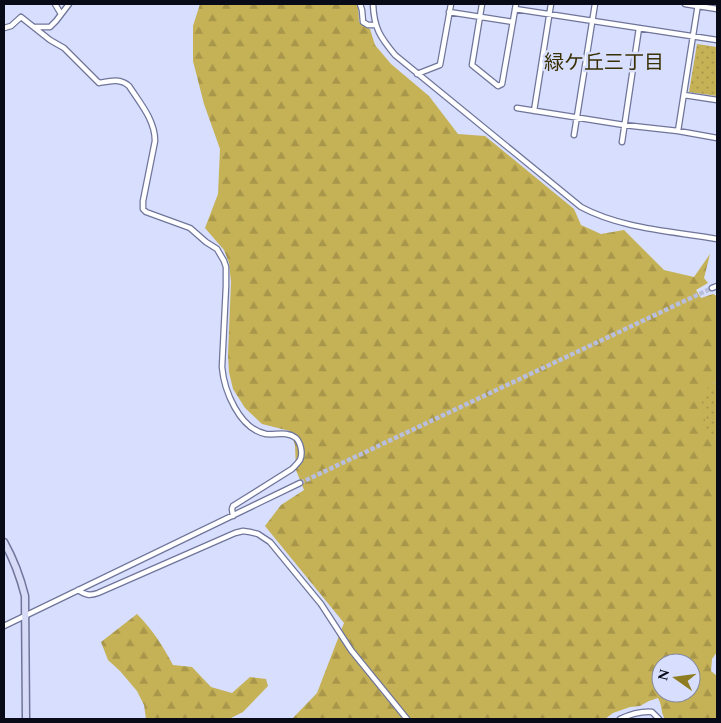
<svg xmlns="http://www.w3.org/2000/svg" width="721" height="723" font-family="Spectral,'Noto Sans JP',serif">
<style>
.forest{fill:url(#forest-firs);fill-rule:evenodd}
.park{fill:url(#park-dots)}
.lines{fill:none;stroke-linecap:round;stroke-linejoin:round}
.street-tunnel{stroke:#b8bedb;stroke-width:4.5;stroke-dasharray:4.5 2;stroke-linecap:butt}
.street-casing{stroke:#6f759a;stroke-width:7}
.secondary-casing{stroke:#6f759a;stroke-width:9}
.street{stroke:#fff;stroke-width:4.5}
.secondary{stroke:#d8dbf7;stroke-width:6}
.labels{text-anchor:middle;dominant-baseline:central;stroke-width:5;stroke-linejoin:round;paint-order:stroke}
.neighbourhood-label{font-size:20px;fill:#393004;stroke:#d7defe}
</style>
<defs>
<pattern id="forest-firs" width="22" height="20" patternUnits="userSpaceOnUse" patternTransform="scale(1.25)"><rect width="22" height="20" fill="#c5b156"/><path d="M5 1l3.5 6h-7zM16 11l3.5 6h-7z" fill="#a8974a"/></pattern>
<pattern id="park-dots" width="8" height="8" patternUnits="userSpaceOnUse" patternTransform="scale(1.25)"><rect width="8" height="8" fill="#c5b156"/><path d="M2 2h.1M6 6h.1" fill="none" stroke="#a8974a" stroke-width="1.8" stroke-linecap="round"/></pattern>
</defs>
<rect width="100%" height="100%" fill="#d7defe"/>
<path class="forest" d="M200,4H358L359,22L370,29L375,45L391,64L429,96L458,134L485,136L574,209L581,225L601,234L624,230L664,270L694,277L710,254L704,278L708,283L696,290L701,298L713,294L717,296V382L711,384L707,432L717,438V652L712,659L711,671L717,676V719H665C660,712 663,707 658,698L649,701L640,706L630,707L613,713L605,719H292L317,693L344,623L265,526L281,505L304,490L296,470L295,445L290,431L262,424L245,408L233,389L229,372L228,355L231,282L229,263L224,250L205,228L218,194L220,149L204,104L193,61V26ZM661,663H691V693H661Z
M137,614C152,629 163,646 173,665L192,667L211,687L232,693L250,677L266,679L268,686L243,712L229,719H146L144,705L137,691L120,671L108,660L101,642Z"/>
<path class="park" d="M697,44L717,47V96L689,92Z
M717,382V438L707,433L701,396L711,384Z"/>
<g class="lines">
<path class="street-tunnel" d="M300,483L712,288"/>
<defs>
<path id="street" d="M55,4L61,14
M360,4L362,10L363,22L368,25H376
M373,4C374,28 380,37 395,55L581,207C622,229 672,231 717,239
M482,4L472,65L498,86L502,84L516,4
M685,4L717,9
M515,9L717,40
M449,12L513,22
M35,27H50L56,21L69,4
M4,28L11,26L21,17L50,40L64,48L99,83C110,81 120,78 129,86C140,103 155,120 155,141L143,201V209L146,212L190,228L206,242L217,249L224,261L226,267V286L222,367C224,390 239,429 266,434C276,435 287,431 296,438C301,443 303,454 300,460C298,463 295,466 292,469L233,506L232,509L233,516
M417,74L440,65L451,4
M684,95L717,100
M517,108L624,125L678,131L717,138
M534,111L551,4
M678,131L698,4
M574,135L595,4
M622,142L639,28
M712,288L717,286
M78,590C85,595 90,596 98,593L235,533L243,531L250,532L258,534L270,542L321,604L351,650L407,719
M4,626L300,483
M620,719C631,714 640,711 652,712L659,719"/>
<path id="secondary" d="M4,542C14,560 20,576 25,596L26,719"/>
</defs>
<use href="#street" class="street-casing"/>
<use href="#secondary" class="secondary-casing"/>
<use href="#street" class="street"/>
<use href="#secondary" class="secondary"/>
</g>
<g class="labels">
<g class="neighbourhood-label">
<text x="604" y="63">緑ケ丘三丁目</text>
</g>
</g>
<rect width="721" height="723" fill="none" stroke="#090a17" stroke-width="10"/>
<g transform="translate(676 678) rotate(284)"><circle r="24" fill="#d7defe" stroke="#8589a2"/>
<path d="M0-4L9 19L0 12L-9 19Z" fill="#8e7c22"/>
<text y="-8" font-size="14" font-weight="bold" text-anchor="middle" fill="#090a17">N</text>
</g>
</svg>
